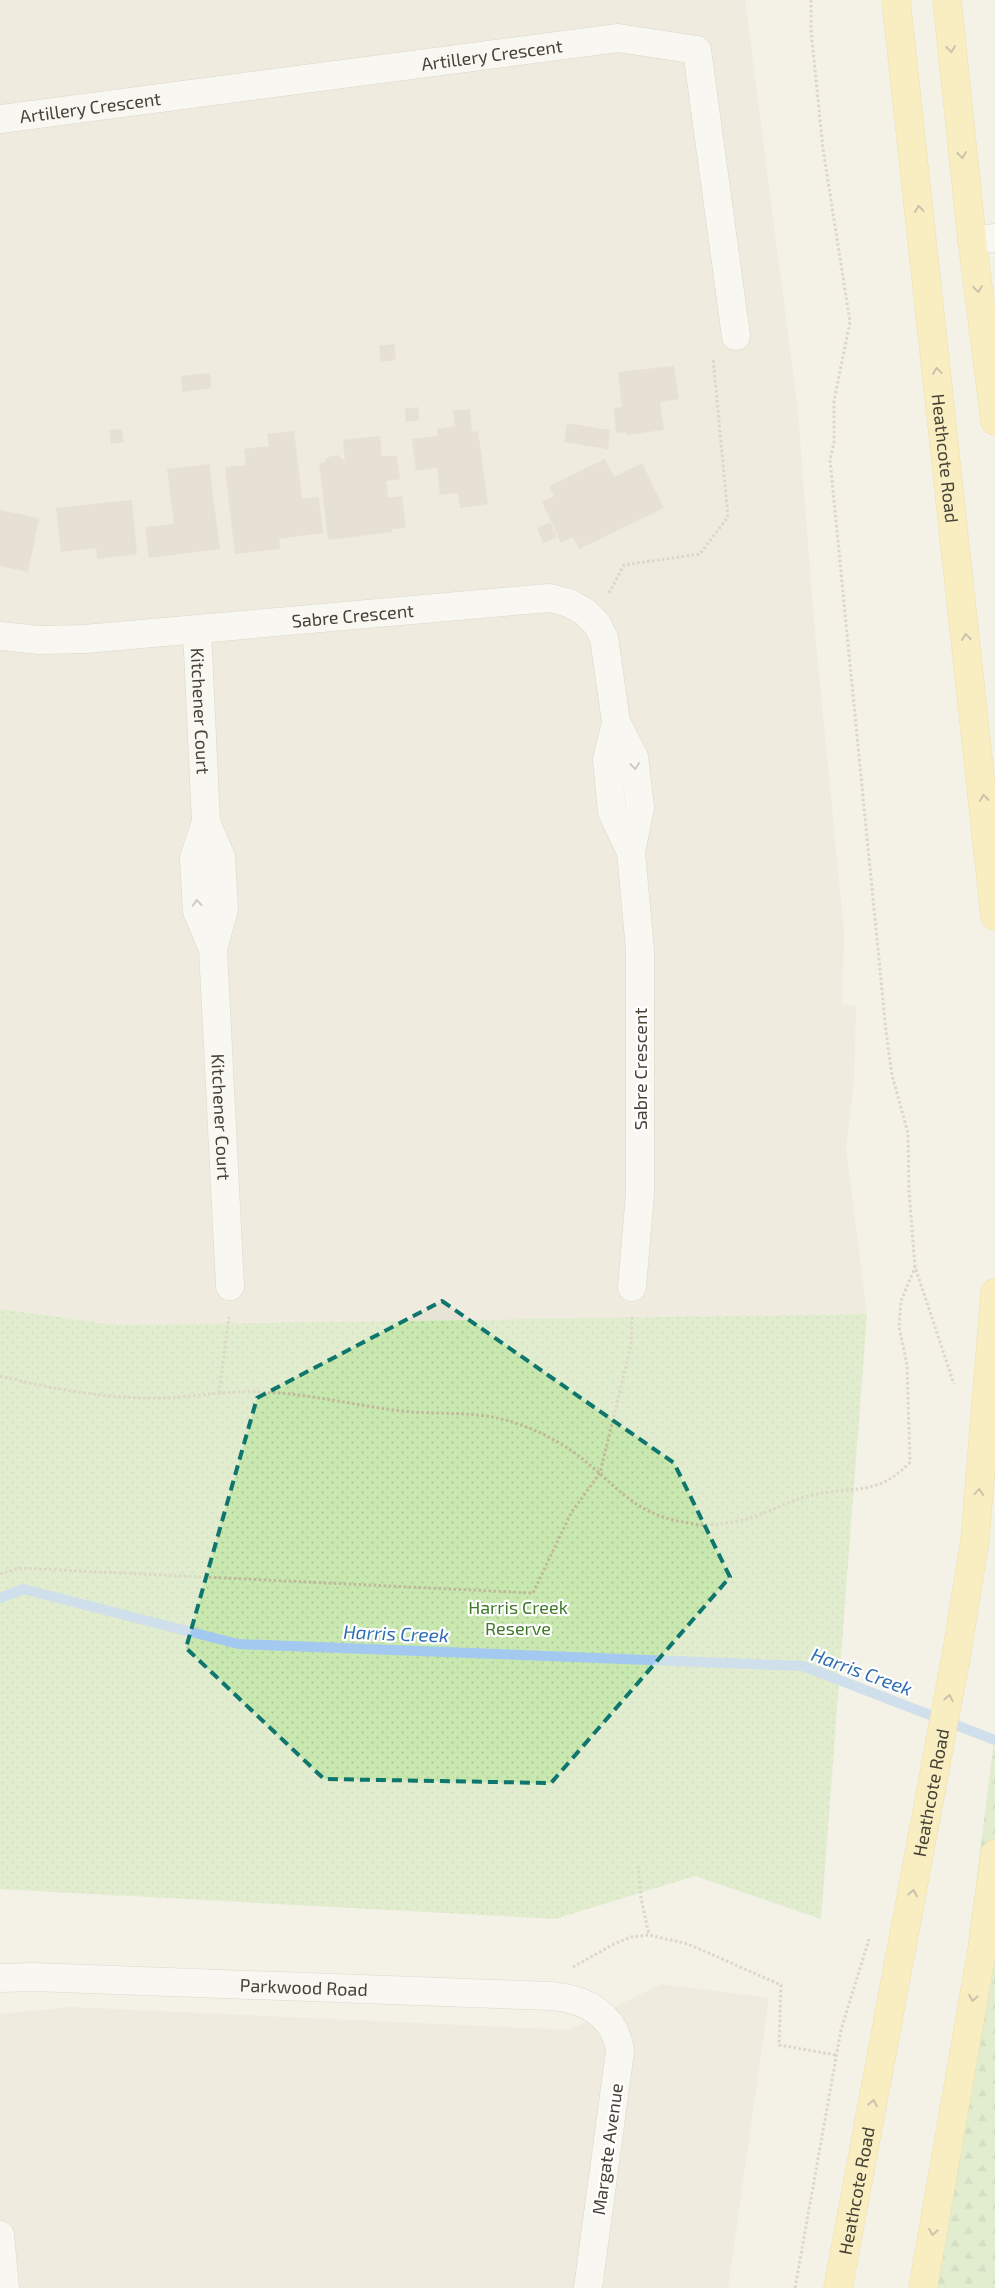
<svg xmlns="http://www.w3.org/2000/svg" width="995" height="2288" font-family="'Exo 2',sans-serif">
<style>
.residential{fill:#e8e4d5}
.grass{fill:url(#grass-dots)}
.forest{fill:url(#forest-firs)}
.lines{fill:none;stroke-linecap:round;stroke-linejoin:round}
.stream{stroke:#a3c9f1;stroke-width:10}
.building{fill:#d5cebd}
.minor-casing{stroke:#bfbaaa;stroke-width:29}
.major-casing{stroke:#e4cb65;stroke-width:29}
.path{stroke:#c1b89b;stroke-width:3;stroke-dasharray:2.5 2.5;stroke-linecap:butt}
.minor{stroke:#fff;stroke-width:28}
.major{stroke:#feec95;stroke-width:28}
.oneway{stroke:#998e61}
.oneway2{stroke:#a3a09a}
.marked{fill:none;stroke:#0f766e;stroke-width:4;stroke-dasharray:10 6;stroke-linejoin:round}
.labels{text-anchor:middle;dominant-baseline:central;stroke-width:4.5;stroke-linejoin:round;paint-order:stroke}
.street-label{font-size:18px;fill:#474236;stroke:#fff}
.park-label{font-size:18px;fill:#3f7929;stroke:#fff}
.water-label{font-size:19px;font-style:italic;fill:#2e6db4;stroke:#fff}
</style>
<defs>
<pattern id="grass-dots" width="8" height="8" patternUnits="userSpaceOnUse" patternTransform="scale(1.25)"><rect width="8" height="8" fill="#c9e8b0"/><path d="M2 2h.1M6 6h.1" fill="none" stroke="#aec898" stroke-width="1.8" stroke-linecap="round"/></pattern>
<pattern id="forest-firs" width="22" height="20" patternUnits="userSpaceOnUse" patternTransform="scale(1.25)"><rect width="22" height="20" fill="#c9e8b0"/><path d="M5 1l3.5 6h-7zM16 11l3.5 6h-7z" fill="#aec898"/></pattern>
</defs>
<rect width="100%" height="100%" fill="#f4f1e7"/>
<path class="residential" d="M0,0H745L798,412L813,610L844,933L842,1004L856,1006L854,1081L846,1148L867,1314L116,1325L0,1309Z
M661,1984L769,1998L728,2288H0V2014L70,2007L570,2030Z"/>
<path class="grass" d="M0,1309L116,1325L867,1314L821,1919L695,1876L555,1919L0,1889Z"/>
<path class="forest" d="M995,1733V2288H925Z"/>
<g class="lines">
<path class="stream" d="M0,1598L23,1589L238,1644L803,1666L995,1740"/>
</g>
<path class="building" d="M394,344L396,360L381,362L379,346Z
M674,366L679,399L660,402L664,430L626,435L625,432L616,433L614,408L622,407L618,372Z
M210,373L211,388L183,392L181,376Z
M418,407L419,420L406,422L405,409Z
M470,409L472,432L478,431L488,504L460,508L458,493L440,495L437,468L416,471L412,439L438,436L437,429L455,426L453,411Z
M567,423L610,430L608,449L564,442Z
M122,429L124,442L111,444L109,430Z
M294,431L302,499L319,497L323,533L279,539L280,549L235,554L225,467L246,465L244,449L269,446L267,434Z
M380,436L382,456H397L400,479L386,481L388,498L402,496L406,528L392,529V532L328,540L319,463H323L328,457L338,455L345,461L343,440Z
M605,459L614,477L642,463L664,508L579,549L573,537L561,543L542,502L554,496L549,486Z
M209,464L220,549L149,558L145,527L174,524L167,469Z
M132,500L137,554L97,559L96,548L61,552L56,508Z
M0,510L39,518L28,572L0,566Z
M550,522L557,537L543,543L537,528Z"/>
<g class="lines">
<defs>
<g id="minor">
<path id="s1" d="M0,119L618,38L697,50L736,336"/>
<path d="M972,240L995,238"/>
<path id="s2" d="M197,630L206,822L221,857L224,909L213,949L230,1286"/>
<path id="s3" d="M0,636L39,640L85,639L525,600L550,598L569,603L585,612L597,624L604,638L616,722L607,760L612,812L631,852"/>
<path d="M616,722L634,757L640,807L631,852L640,950V1194L632,1287"/>
<path d="M206,822L194,858L197,911L213,949"/>
<path id="s4" d="M0,1978L34,1977L551,1996C585,1999 615,2014 620,2051L588,2288"/>
<path d="M0,2235L5,2288"/>
</g>
<g id="major">
<path id="s5" d="M896,0L995,916"/>
<path d="M947,0L972,240L995,421"/>
<path id="s6" d="M838,2288L957,1651L975,1540L995,1293"/>
<path d="M923,2288L982,1950L995,1854"/>
</g>
</defs>
<use href="#minor" class="minor-casing"/>
<use href="#major" class="major-casing"/>
<path class="path" d="M811,0V30L823,149L850,322L834,401V443L830,460L886,1031L892,1075L908,1133L909,1191L915,1267L954,1384
M609,593L624,565L700,554L728,517L713,358
M0,1376C52,1389 108,1399 162,1398C196,1397 229,1390 263,1392C313,1394 361,1407 411,1412C440,1414 469,1412 497,1418C524,1424 550,1436 572,1451C613,1480 630,1513 683,1522C689,1523 696,1525 702,1525C717,1525 736,1522 750,1518C770,1512 788,1501 809,1496C850,1485 877,1498 910,1462L907,1365L899,1327L901,1301L915,1267
M219,1393L229,1317
M0,1574L19,1568L533,1593L571,1513L600,1473L631,1345L632,1317
M638,1866L641,1898L649,1935
M573,1967L614,1944L631,1937L649,1935L688,1944L781,1985L779,2045L836,2055
M795,2288L841,2030L869,1939"/>
<use href="#minor" class="minor"/>
<use href="#major" class="major"/>
</g>
<defs><path id="oneway-chevron" d="M-2-3.5L2.5 0L-2 3.5" fill="none" stroke-width="1.6" stroke-linecap="round" stroke-linejoin="round" transform="scale(1.25)"/></defs>
<g class="oneway">
<use href="#oneway-chevron" transform="translate(951 49) rotate(84)"/>
<use href="#oneway-chevron" transform="translate(962 155) rotate(84)"/>
<use href="#oneway-chevron" transform="translate(919 209) rotate(-96)"/>
<use href="#oneway-chevron" transform="translate(978 289) rotate(83)"/>
<use href="#oneway-chevron" transform="translate(937 371) rotate(-96)"/>
<use href="#oneway-chevron" transform="translate(966 637) rotate(-96)"/>
<use href="#oneway-chevron" transform="translate(984 798) rotate(-96)"/>
<use href="#oneway-chevron" transform="translate(979 1492) rotate(-85)"/>
<use href="#oneway-chevron" transform="translate(949 1698) rotate(-79)"/>
<use href="#oneway-chevron" transform="translate(913 1893) rotate(-79)"/>
<use href="#oneway-chevron" transform="translate(973 1998) rotate(100)"/>
<use href="#oneway-chevron" transform="translate(873 2103) rotate(-79)"/>
<use href="#oneway-chevron" transform="translate(933 2232) rotate(100)"/>
</g>
<g class="oneway2">
<use href="#oneway-chevron" transform="translate(635 766) rotate(83)"/>
<use href="#oneway-chevron" transform="translate(197 903) rotate(-94)"/>
</g>
<path d="M0 0H995V2288H0ZM442,1301L674,1463L730,1577L551,1783L324,1779L186,1648L257,1398Z" fill="#f4f1e7" fill-opacity=".55" fill-rule="evenodd"/>
<path class="marked" d="M442,1301L674,1463L730,1577L551,1783L324,1779L186,1648L257,1398Z"/>
<g class="labels">
<g class="street-label">
<text stroke="none"><textPath href="#s1" startOffset="496">Artillery Crescent</textPath></text>
<text stroke="none"><textPath href="#s1" startOffset="91">Artillery Crescent</textPath></text>
<text stroke="none"><textPath href="#s5" startOffset="461">Heathcote Road</textPath></text>
<text stroke="none"><textPath href="#s3" startOffset="354">Sabre Crescent</textPath></text>
<text stroke="none"><textPath href="#s2" startOffset="81">Kitchener Court</textPath></text>
<text transform="translate(640 1069) rotate(-90)">Sabre Crescent</text>
<text stroke="none"><textPath href="#s2" startOffset="492">Kitchener Court</textPath></text>
<text stroke="none"><textPath href="#s6" startOffset="504">Heathcote Road</textPath></text>
<text stroke="none"><textPath href="#s4" startOffset="304">Parkwood Road</textPath></text>
<text transform="translate(607 2149) rotate(-82)">Margate Avenue</text>
<text stroke="none"><textPath href="#s6" startOffset="99">Heathcote Road</textPath></text>
</g>
<g class="park-label">
<text x="518" y="1607">Harris Creek<tspan x="518" dy="21">Reserve</tspan></text>
</g>
<g class="water-label">
<text transform="translate(396 1633) rotate(2)">Harris Creek</text>
<text transform="translate(862 1671) rotate(20)">Harris Creek</text>
</g>
</g>
</svg>
